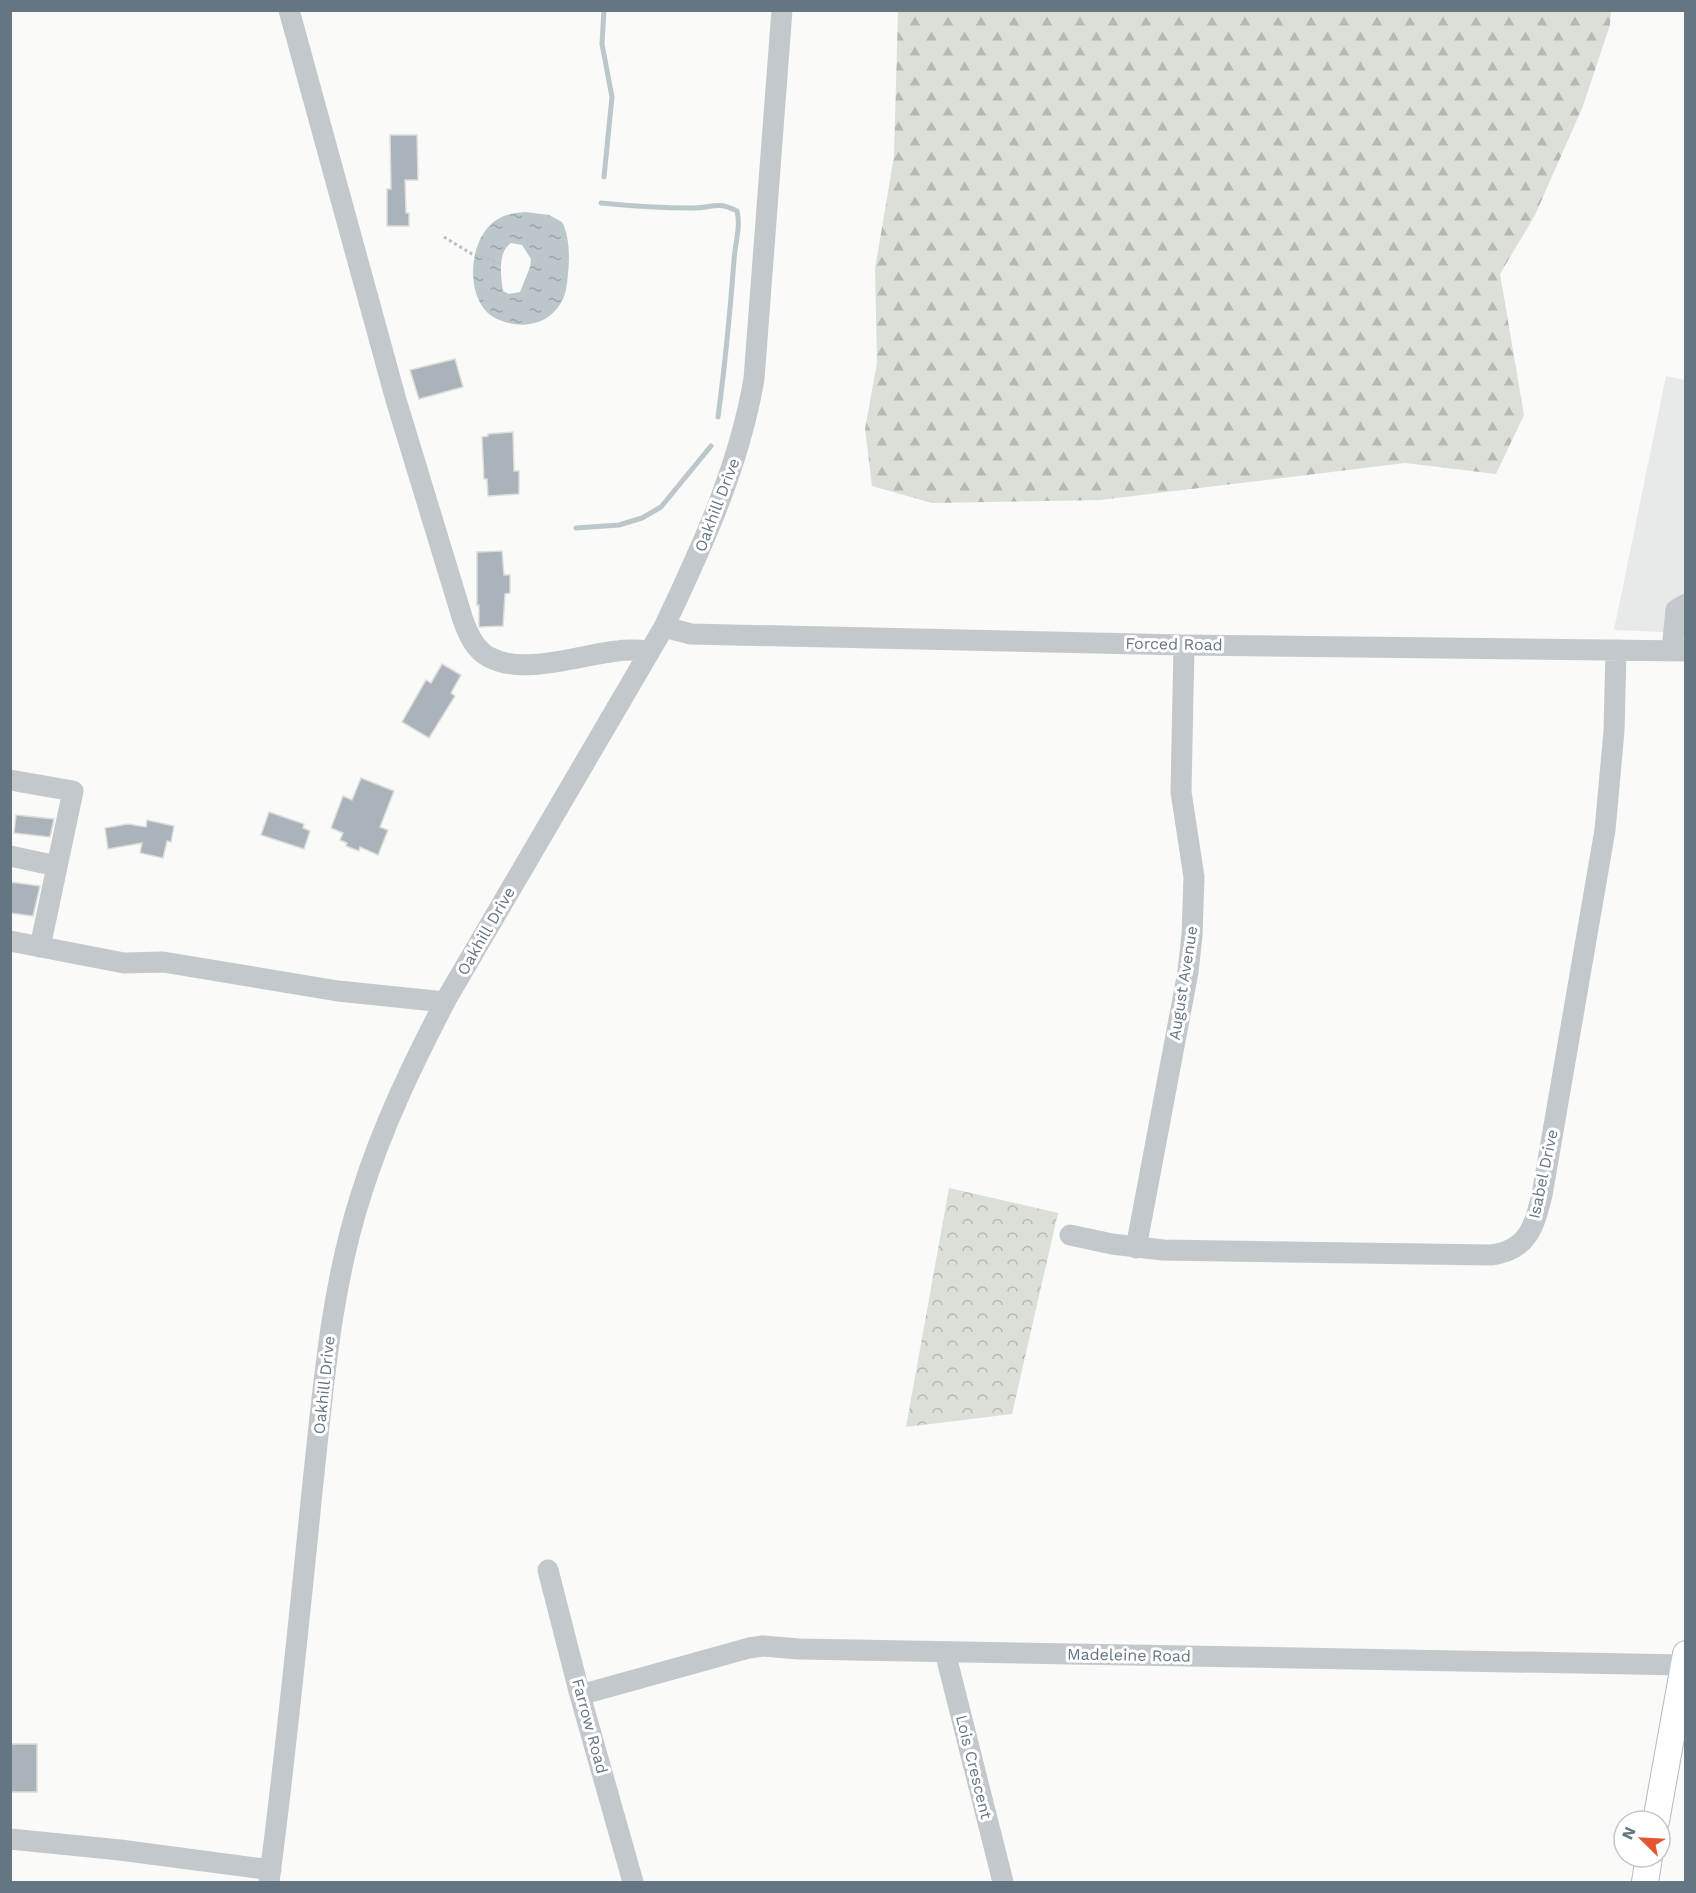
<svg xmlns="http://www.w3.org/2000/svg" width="1696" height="1893" font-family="'Work Sans',sans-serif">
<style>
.built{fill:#e8e9e9}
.forest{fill:url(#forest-firs)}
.park{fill:url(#park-crowns)}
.water{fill:url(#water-ripples);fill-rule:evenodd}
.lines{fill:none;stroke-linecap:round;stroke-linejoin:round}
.stream{stroke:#bbc7cb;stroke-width:5}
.building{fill:#aab3b9;stroke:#dcdcda;stroke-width:1.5}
.major-casing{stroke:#b5babe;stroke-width:28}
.path{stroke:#bbbfc2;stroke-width:3;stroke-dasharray:3 3;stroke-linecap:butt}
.minor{stroke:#c3c8cc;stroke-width:21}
.major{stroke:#fff;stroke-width:26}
.labels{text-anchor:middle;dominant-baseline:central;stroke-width:6;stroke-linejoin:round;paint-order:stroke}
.street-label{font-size:16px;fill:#657683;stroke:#fff}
</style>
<defs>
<pattern id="forest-firs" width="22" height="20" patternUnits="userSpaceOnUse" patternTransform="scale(1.5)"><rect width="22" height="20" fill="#dadfd7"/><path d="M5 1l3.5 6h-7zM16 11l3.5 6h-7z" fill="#b4b9b4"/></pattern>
<pattern id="park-crowns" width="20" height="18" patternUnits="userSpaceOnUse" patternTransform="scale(1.5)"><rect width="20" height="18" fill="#dadfd7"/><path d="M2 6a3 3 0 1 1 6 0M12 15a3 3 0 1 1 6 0" fill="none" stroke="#b4b9b4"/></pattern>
<pattern id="water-ripples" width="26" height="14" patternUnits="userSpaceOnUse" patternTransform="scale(1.5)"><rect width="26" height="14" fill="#bbc7cb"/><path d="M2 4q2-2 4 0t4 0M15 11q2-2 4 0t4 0" fill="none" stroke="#9ca6aa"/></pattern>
</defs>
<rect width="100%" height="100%" fill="#fafaf8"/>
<path class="built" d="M1666,376L1685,380V633L1614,630Z"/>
<path class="forest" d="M898,11H1611L1610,25L1583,106L1535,215L1500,274L1524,415L1496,474L1405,463L1100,500L932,503L872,486L865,429L877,363L875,269L894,156Z"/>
<path class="park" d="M949,1188L1058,1213L1012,1414L906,1427Z"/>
<path class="water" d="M525,212L549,215L562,222C572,240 569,271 566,290C563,303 555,313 545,319C534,325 521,326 509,323C500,321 491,317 485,310C463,284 472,225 507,215C512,213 519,213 525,212ZM511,243L522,245L531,259L530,267L520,292L509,294L503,291C501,276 497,253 511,243Z"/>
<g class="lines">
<path class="stream" d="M604,10L602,44L612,97L604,177
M601,203C631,206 661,208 691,208C713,209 714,200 737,211C741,227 735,243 734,260C730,313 725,365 718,417
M576,528L619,525L642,518L661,507L711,446"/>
</g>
<path class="building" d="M390,135H417L418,180H405L406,213H409V226H387V189H391Z
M455,359L463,387L419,399L410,370Z
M513,432L514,471H519V494L488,496L487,479H484L482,437L488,436V434Z
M502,551L504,575H510V593L505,594L503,626L479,627V605H477V552Z
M442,664L461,675L451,693L455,696L429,738L402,722L426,680L431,683Z
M361,778L394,791L380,827L388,830L378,855L360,847L359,851L346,846L347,843L340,840L343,833L331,828L343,796L352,800Z
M269,812L304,824L303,828L310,831L304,849L261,835Z
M16,815L54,819L50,837L14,833Z
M147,820L174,826L171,842L167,841L163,858L140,853L142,843L108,849L105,828L128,824L146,827Z
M10,882L40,886L33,916L10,913Z
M10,1744H37V1792H10Z"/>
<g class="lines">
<defs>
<path id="major" d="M1656,1821L1686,1654
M1645,1882L1649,1857"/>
</defs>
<use href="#major" class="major-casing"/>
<path class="path" d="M444,237L472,254L503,264"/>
<path class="minor" d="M289,10L396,400L463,620C468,634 475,650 489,657C523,676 580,655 617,651C628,649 639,650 650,651
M664,627L691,634L1184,645L1686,651
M1672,650L1676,610L1686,604
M10,780L73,791L40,947
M10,856L57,866
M10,941L124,963L163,962L338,991L445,1002
M1070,1235L1112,1244L1163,1250L1491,1255C1528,1250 1534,1227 1542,1195L1605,830L1614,731L1616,650
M1136,1248L1188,972L1192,935L1194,877L1181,792L1184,645
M548,1570L580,1695L633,1882
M945,1652L1003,1882
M580,1695L749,1648L763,1646L799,1649L1684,1665
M10,1839L120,1850L271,1870
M269,1882C286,1753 299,1622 312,1492C323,1392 330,1291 361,1195C382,1127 414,1061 447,998L664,627C702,547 739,467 754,379L782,10"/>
<use href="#major" class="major"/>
</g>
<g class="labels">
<g class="street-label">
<text transform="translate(717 505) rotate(-69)">Oakhill Drive</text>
<text transform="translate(1174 644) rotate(1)">Forced Road</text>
<text transform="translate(486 931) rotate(-60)">Oakhill Drive</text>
<text transform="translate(1183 983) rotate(-81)">August Avenue</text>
<text transform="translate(1543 1174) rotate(-78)">Isabel Drive</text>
<text transform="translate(324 1385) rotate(-84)">Oakhill Drive</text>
<text transform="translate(1129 1655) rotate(1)">Madeleine Road</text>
<text transform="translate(590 1726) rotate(75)">Farrow Road</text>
<text transform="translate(974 1767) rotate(76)">Lois Crescent</text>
</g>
</g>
<rect width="1696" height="1893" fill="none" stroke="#657683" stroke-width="24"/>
<g transform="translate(1642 1839) rotate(294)"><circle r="28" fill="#ffffff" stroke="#c1c8cd" stroke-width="1.5"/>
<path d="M0-4.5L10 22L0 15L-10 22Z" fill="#e4572e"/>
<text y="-9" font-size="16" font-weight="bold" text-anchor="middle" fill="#657683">N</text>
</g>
</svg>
